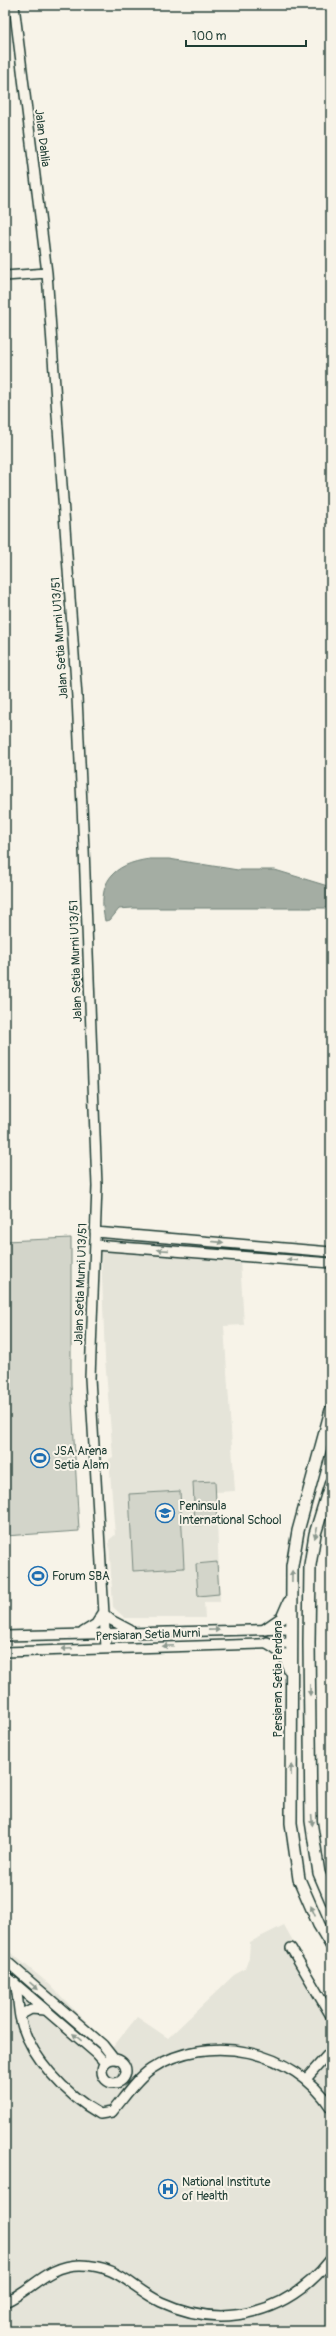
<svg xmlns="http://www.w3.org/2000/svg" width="336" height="2336" font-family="Pangolin,sans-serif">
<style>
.built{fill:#e5e4d9}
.green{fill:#d3d5ca;stroke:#79897f}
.water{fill:#a4ada3;stroke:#6f8077}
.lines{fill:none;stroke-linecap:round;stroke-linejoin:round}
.minor-casing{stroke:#1f3d34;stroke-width:12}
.major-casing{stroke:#1f3d34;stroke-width:14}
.minor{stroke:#f7f3e8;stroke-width:9}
.major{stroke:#f7f3e8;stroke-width:11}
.oneway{fill:#8b988e}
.labels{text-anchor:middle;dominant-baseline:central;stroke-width:4;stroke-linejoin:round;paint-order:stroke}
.street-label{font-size:12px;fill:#1f3d34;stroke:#f7f3e8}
.poi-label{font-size:12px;fill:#1f3d34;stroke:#f7f3e8;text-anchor:start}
</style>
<rect width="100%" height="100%" fill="#f7f3e8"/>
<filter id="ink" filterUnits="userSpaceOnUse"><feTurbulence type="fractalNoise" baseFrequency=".025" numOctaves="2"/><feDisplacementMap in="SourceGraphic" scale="8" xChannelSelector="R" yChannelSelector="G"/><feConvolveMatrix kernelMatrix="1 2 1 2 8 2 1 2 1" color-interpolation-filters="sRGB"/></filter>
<g filter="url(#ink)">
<path class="built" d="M101,1249L240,1260L244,1325L224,1326L235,1491L216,1492L220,1602H204L205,1618H125L113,1607L109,1540L115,1535L109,1459L113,1457L105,1359Z
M284,1925L331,2008V2331L5,2330V1948L49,1984L112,2048L137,2017L168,2038L234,1975L245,1969L249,1957L250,1942Z"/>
<path class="green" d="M71,1238V1384L79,1531L5,1536V1241Z
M215,1481L217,1524L195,1525L193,1482Z
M180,1491L184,1568L133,1571L129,1494Z
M217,1562L219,1594L198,1596L196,1564Z
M331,1603V1801L328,1785Z"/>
<path class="water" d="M150,859H169L238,870H275L331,887V908H132L119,909L110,920L105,921C97,883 111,864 150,859Z"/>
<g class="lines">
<defs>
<path id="minor" d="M14,5L47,273L77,697L84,849L97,1186L90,1378L106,1648
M5,276L47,273
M95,1232L331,1252
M95,1245L331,1263
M103,1613L111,1620L130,1630
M83,1632L96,1624L103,1613
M5,1636L291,1629
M5,1652L291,1643
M291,1948L331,2016
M5,1960L103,2045L114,2059
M5,1975L97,2054L105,2063
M15,1983C18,1995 18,2006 20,2017C28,2055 66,2095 100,2114L112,2112C124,2098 136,2079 151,2069C209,2031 294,2050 331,2108
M20,2015L31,2009L44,2010
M102 2071a12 12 0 1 1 24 0a12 12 0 1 1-24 0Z
M306,2079L331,2051
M5,2302C32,2290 48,2265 80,2265C119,2265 130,2287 161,2302C224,2331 289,2313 331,2259"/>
<path id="major" d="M331,1410L298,1531L292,1566L291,1823L299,1879L319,1925L331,1945
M331,1482L315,1534L310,1565L309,1643L311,1821L319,1873L331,1901
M266,1629L282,1618L289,1602
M267,1643C279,1650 287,1655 289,1669"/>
</defs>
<use href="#minor" class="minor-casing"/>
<use href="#major" class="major-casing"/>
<use href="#minor" class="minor"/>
<use href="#major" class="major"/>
</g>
<defs><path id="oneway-solid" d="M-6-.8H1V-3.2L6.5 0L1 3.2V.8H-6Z"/></defs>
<g class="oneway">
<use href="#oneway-solid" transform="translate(218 1242) rotate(5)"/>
<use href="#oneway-solid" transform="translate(163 1250) rotate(-176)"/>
<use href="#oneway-solid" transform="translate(292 1260) rotate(-176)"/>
<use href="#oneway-solid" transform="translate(316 1533) rotate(104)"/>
<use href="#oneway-solid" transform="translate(292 1576) rotate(-89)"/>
<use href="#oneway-solid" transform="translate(214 1630) rotate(-1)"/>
<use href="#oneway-solid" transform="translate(168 1646) rotate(178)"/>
<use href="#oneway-solid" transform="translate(67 1649) rotate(178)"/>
<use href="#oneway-solid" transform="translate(310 1690) rotate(90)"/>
<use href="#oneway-solid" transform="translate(291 1770) rotate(-90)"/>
<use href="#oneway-solid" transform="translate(312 1820) rotate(86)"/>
<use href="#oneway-solid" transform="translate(313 1911) rotate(-113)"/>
<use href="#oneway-solid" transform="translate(34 1986) rotate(41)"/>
<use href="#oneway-solid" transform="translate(77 2037) rotate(-141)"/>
</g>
</g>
<defs>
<symbol id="stadium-ring" viewBox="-11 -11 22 22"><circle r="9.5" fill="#f7f3e8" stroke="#1f6fb2" stroke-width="1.5"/><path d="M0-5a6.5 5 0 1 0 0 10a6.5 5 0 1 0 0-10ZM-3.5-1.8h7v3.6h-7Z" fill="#1f6fb2"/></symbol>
<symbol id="school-ring" viewBox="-11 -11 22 22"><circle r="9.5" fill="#f7f3e8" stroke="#1f6fb2" stroke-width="1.5"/><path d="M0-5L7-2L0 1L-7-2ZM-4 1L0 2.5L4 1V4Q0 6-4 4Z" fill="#1f6fb2"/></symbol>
<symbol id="hospital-ring" viewBox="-11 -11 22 22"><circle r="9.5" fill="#f7f3e8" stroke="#1f6fb2" stroke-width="1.5"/><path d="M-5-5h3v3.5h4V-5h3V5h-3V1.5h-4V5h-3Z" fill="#1f6fb2"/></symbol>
</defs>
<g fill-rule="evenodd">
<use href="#stadium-ring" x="29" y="1447" width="22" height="22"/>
<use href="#school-ring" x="154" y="1502" width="22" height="22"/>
<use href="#stadium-ring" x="27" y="1565" width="22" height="22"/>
<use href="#hospital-ring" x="157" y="2178" width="22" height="22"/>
</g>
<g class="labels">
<g class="street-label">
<text transform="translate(42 138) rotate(83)">Jalan Dahlia</text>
<text transform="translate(60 638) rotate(-94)">Jalan Setia Murni U13/51</text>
<text transform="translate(76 961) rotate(-92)">Jalan Setia Murni U13/51</text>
<text transform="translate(81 1284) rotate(-88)">Jalan Setia Murni U13/51</text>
<text transform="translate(148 1635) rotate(-2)">Persiaran Setia Murni</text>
<text transform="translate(278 1679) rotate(-90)">Persiaran Setia Perdana</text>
</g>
<g class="poi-label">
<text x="54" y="1451">JSA Arena<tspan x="54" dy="14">Setia Alam</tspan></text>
<text x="179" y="1506">Peninsula<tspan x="179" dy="14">International School</tspan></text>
<text x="52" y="1576">Forum SBA</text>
<text x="182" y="2182">National Institute<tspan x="182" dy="14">of Health</tspan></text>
</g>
</g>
<rect width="336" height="2336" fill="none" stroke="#f7f3e8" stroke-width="20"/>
<rect x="10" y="10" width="316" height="2316" fill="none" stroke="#1f3d34" stroke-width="1.5" filter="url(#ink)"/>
<path d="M186 40v6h120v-6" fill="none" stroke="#1f3d34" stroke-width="2"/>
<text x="192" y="40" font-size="12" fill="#1f3d34" stroke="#f7f3e8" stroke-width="3" paint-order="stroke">100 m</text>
</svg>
